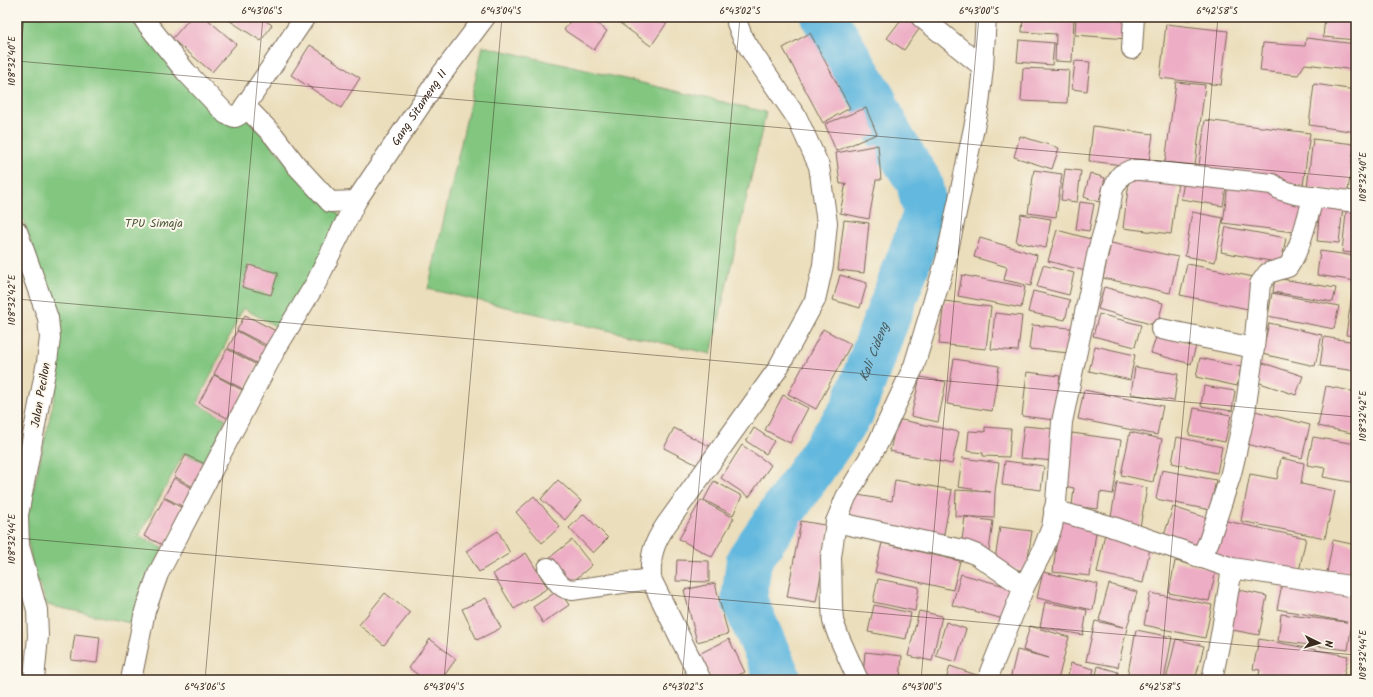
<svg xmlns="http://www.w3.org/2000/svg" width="1373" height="697" font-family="Kalam,sans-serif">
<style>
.green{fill:#82c680;stroke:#5e784f}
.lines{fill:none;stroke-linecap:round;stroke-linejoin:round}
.river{stroke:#62b8de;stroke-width:46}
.building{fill:#edaec5}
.street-casing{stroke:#796955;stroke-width:22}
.street{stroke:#fff;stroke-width:20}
.ticks{fill:none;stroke:#3b2a1e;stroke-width:1;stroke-opacity:0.45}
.labels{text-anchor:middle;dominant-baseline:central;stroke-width:4;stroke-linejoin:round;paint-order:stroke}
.street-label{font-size:12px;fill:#3b2a1e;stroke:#fbf7ec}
.park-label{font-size:12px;fill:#50593b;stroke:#fbf7ec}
.water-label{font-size:13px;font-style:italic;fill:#495c61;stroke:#fbf7ec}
.neatline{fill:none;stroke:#3b2a1e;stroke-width:1.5}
.ticks-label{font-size:10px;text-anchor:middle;fill:#3b2a1e}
</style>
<rect width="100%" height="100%" fill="#fbf7ec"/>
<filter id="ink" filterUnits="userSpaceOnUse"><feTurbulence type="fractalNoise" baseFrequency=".025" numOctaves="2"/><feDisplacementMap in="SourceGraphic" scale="8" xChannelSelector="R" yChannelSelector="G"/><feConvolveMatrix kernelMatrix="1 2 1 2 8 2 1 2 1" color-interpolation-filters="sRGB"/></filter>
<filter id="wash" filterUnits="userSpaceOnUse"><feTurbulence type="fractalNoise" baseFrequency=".012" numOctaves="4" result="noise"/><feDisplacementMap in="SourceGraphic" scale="16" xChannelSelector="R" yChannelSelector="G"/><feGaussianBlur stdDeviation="0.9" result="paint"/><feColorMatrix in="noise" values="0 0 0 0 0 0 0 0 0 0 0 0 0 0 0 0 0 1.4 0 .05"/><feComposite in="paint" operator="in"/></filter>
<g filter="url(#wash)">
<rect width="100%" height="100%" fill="#ebdebc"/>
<path class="green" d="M17,17H137L224,122L247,118L320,199L343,218L279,328L243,308L197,404L226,419L205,463L184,453L139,536L163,548L140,596L135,624L47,605L34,572L25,527L55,394L59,344L47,291L22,217V156L17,121Z
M483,46L766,112L711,354L428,289Z"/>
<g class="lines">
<path class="river" id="s1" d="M779,680L744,600L749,560L852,411L926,214L919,182L891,138L873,99L824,17"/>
</g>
<g id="blocks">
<path class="building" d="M191,17H205L236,44L212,72L172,39Z
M224,17H260L272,25L261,41Z
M573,17H588L607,31L594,50L564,30Z
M620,17H671L651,46L617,21Z
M903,17H906L920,28L904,50L887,38Z
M1023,17H1074L1072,62L1055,61L1056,34L1022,32Z
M1076,17H1129L1127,39L1075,35Z
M1163,17H1190V20L1163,18Z
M1325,17H1356V40L1323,37Z
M1166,24L1228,31L1221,85L1160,78Z
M810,33L850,108L823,123L783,48Z
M1306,38L1356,44V70L1305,64L1298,75L1260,71L1263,43L1305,46Z
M1019,40L1054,43L1052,65L1017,62Z
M310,45L360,78L341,108L291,75Z
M1075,61L1090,62L1087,91L1072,89Z
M1023,68L1069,70L1067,103L1021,101Z
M1176,82L1205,85L1194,173L1164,169Z
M1314,84L1356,90V132L1309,125Z
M866,108L877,134L836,151L825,124Z
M1205,120L1310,133L1303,186L1198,173Z
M1093,126L1153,134L1148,168L1089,161Z
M1020,136L1059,148L1052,169L1014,157Z
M1313,139L1354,144L1348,192L1307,187Z
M878,145L881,180H876L869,219L840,213L846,183L840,184L836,153Z
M1065,169L1081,171L1077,202L1061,200Z
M1034,170L1062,174L1056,217L1028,213Z
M1090,173L1105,178L1099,202L1084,197Z
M1130,174L1178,181L1171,234L1123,228Z
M1185,175L1227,181L1223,206L1181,199Z
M1228,185L1306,196L1301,233L1223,223Z
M1080,202L1094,204L1089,231L1076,229Z
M1347,203L1356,204V253L1342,252Z
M1320,205L1343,207L1339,243L1317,241Z
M1192,212L1223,218L1215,262L1185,256Z
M1021,214L1051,219L1046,248L1016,242Z
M844,220L869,223L864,273L838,270Z
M1226,227L1286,238L1281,263L1221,252Z
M1057,230L1098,241L1089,272L1048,261Z
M980,238L1037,255L1031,286L1004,280L1007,267L974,257Z
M1111,243L1178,257L1170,293L1103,278Z
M1320,251L1356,256V281L1317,275Z
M1187,264L1254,277L1248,309L1180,295Z
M249,265L278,273L271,295L242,287Z
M1043,265L1074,273L1069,295L1037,287Z
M840,275L867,283L860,308L833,300Z
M962,275L1025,287L1021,308L958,296Z
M1275,278L1336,288L1333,302L1273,292Z
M1104,287L1163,303L1157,326L1098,309Z
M1033,291L1070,300L1065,320L1028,312Z
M1272,293L1339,306L1334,329L1268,316Z
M1352,294L1356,295V336L1346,335Z
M944,301L991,307L986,349L939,344Z
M995,313L1022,316L1018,351L991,349Z
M1099,314L1141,325L1135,347L1093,336Z
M245,315L276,331L268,346L237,330Z
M1269,323L1322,335L1315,366L1262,354Z
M1032,325L1071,328L1069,353L1029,349Z
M823,329L851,344L816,409L788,394Z
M237,331L266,347L258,364L228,348Z
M1157,334L1196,346L1191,364L1151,353Z
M1324,337L1356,342V371L1320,366Z
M1095,346L1135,355L1130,380L1089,371Z
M227,349L257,365L245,390L214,374Z
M1200,358L1241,367L1237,386L1196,377Z
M954,359L999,366L992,411L947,404Z
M1257,361L1303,376L1296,395L1251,380Z
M1135,367L1178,374L1174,401L1131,394Z
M1027,372L1060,376L1055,420L1022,416Z
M214,375L244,391L229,419L199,403Z
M920,377L946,382L938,422L911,416Z
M1204,386L1235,391L1232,411L1201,406Z
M1326,386L1356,392V434L1318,426Z
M1084,390L1163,406L1157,435L1078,419Z
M783,395L808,408L790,443L765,430Z
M1194,408L1231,415L1225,442L1189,435Z
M1255,411L1310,425L1302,458L1247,444Z
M897,419L959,432L952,464L890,451Z
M1024,426L1057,429L1054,461L1020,458Z
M985,427L1011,429L1009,457L983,456V453L967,451L969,431L985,432Z
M674,428L713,448L703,468L664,448Z
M754,428L774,441L766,454L746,441Z
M1130,432L1162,439L1153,482L1121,475Z
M1072,433L1121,440L1113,494L1100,492L1098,509L1072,506L1074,488L1064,486Z
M1177,437L1222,447L1217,473L1172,463Z
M1313,437L1356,444V483L1323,477L1325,468L1307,465Z
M742,445L771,465L749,497L721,478Z
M186,455L207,465L195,488L174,476Z
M962,458L999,463L995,492L994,518L955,516L956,490L991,492L958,487Z
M1281,458L1304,463L1301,484L1335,491L1325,538L1241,521L1250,474L1277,479Z
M1005,461L1044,466L1041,490L1002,485Z
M1162,470L1216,480L1210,510L1156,499Z
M174,478L194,489L184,507L164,497Z
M558,480L581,501L565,520L541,499Z
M895,480L952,490L943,539L847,522L852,494L892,501Z
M714,481L742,496L733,515L704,500Z
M1117,482L1147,488L1140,527L1110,523Z
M534,496L560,527L542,543L516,512Z
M164,498L184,509L165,546L144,536Z
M701,500L734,518L712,557L679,539Z
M1173,507L1213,520L1202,555L1162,542Z
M584,514L608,538L593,553L569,528Z
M1062,515L1097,525L1090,576L1053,572L1057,539Z
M965,517L993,521L989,551L961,548Z
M1222,520L1306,538L1298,576L1214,558Z
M801,521L830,526L816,602L787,597Z
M1000,527L1032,531L1026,571L994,566Z
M498,531L510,553L479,572L466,551Z
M1105,533L1151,543L1143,583L1097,573Z
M572,540L592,565L570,584L549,558Z
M1333,540L1356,545V578L1327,572Z
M882,543L960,561L953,590L875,572Z
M526,553L548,588L514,609L493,574Z
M677,560L709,561V582L676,581Z
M1175,561L1216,570L1209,601L1169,593Z
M1043,572L1098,584L1093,610L1037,598Z
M961,574L1016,589L1007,620L952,605Z
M878,579L919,587L915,611L873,602Z
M1283,579L1356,593L1348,650L1278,641L1281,614L1347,622L1277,609Z
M715,583L728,634L697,642L684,590Z
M1109,584L1137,592L1127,628L1118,667L1086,661L1095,621L1123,627L1099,620Z
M1235,589L1267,596L1259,635L1227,629Z
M559,590L569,605L543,623L533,607Z
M385,593L410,613L384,645L359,625Z
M1150,593L1212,605L1205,638L1144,625Z
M486,598L501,628L477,640L462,609Z
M1045,602L1087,610L1083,635L1040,627Z
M874,605L911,613L906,639L868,632Z
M919,611L942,616L932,661L908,656Z
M946,622L966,629L956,662L936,656Z
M1030,626L1069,637L1058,680H1010L1017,650L1049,658L1023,650Z
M1136,630L1172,637L1164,680H1138L1127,678Z
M75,634L100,637L97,663L71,660Z
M430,639L456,659L441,680H425L409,668Z
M729,639L745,672L728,680H712L699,654Z
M1176,639L1204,646L1195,680H1166Z
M1259,639L1348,656L1343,680H1258L1260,670L1253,669Z
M865,652L902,656L900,680L863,677Z
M1071,663L1094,669L1091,680H1067Z
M950,666L985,678V680H946Z
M1098,666L1118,672L1116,680H1095Z"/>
</g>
</g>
<g filter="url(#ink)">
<use href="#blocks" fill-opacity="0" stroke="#796955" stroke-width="1"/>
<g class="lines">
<defs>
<g id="street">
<path d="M145,17V21L186,72L226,114L235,117L239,115L245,106L305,17"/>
<path d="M921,17L983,67"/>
<path d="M1132,49L1134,17"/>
<path d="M245,106L274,136L296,165L330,202L356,201"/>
<path d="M17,231L48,318L50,338L47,362L18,515L19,546L37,610L38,636L34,680"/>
<path d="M1161,329L1254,348"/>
<path d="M1054,510L1110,526L1232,568L1356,587"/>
<path d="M836,522L967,551L977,555L1024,587"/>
<path d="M1201,558L1209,541L1230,477L1234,461L1245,412L1254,348L1260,284L1268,273L1288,267C1302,246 1306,220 1314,196"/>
<path d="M548,568C555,577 559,589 572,590L651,579"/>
<path d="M990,672L1024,587L1042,552L1052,527L1056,502L1062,422L1098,251L1108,216L1113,189L1121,175L1131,170H1141L1272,184L1281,190L1295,194L1356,202"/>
<path id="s2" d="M131,680L145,611L158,574L275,350L316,283L356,201L438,79L485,17"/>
<path d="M701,680L651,579C650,556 653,544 666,525L777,370L815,300L823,265L827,223L819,166L797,118L755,57L742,36L737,23V17"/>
<path d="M858,680L838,635L833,621L832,606L831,557L836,522L846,497L878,443L914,366L946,260L979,104L983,67L986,17"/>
<path d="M1212,680L1221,635L1232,568"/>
</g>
</defs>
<use href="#street" class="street-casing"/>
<use href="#street" class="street"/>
</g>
</g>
<path class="ticks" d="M17,61L1356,178M17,98L24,17M17,299L1356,417M17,538L1356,655M205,680L263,17M444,680L502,17M682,680L740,17M921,680L979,17M1160,680L1218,17"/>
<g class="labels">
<g class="street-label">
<text stroke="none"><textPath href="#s2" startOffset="645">Gang Sitameng II</textPath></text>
<text transform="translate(41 395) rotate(-80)">Jalan Pecilon</text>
</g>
<g class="park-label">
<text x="154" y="223">TPU Simaja</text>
</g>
<g class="water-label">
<text stroke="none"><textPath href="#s1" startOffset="372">Kali Cideng</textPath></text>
</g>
</g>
<rect width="1373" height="697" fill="none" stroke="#fbf7ec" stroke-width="44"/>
<g transform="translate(1319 643) rotate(95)" stroke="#fbf7ec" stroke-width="3" paint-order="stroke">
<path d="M0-3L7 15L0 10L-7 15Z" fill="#3b2a1e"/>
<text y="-6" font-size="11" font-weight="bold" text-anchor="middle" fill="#3b2a1e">N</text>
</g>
<rect x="22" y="22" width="1329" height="653" class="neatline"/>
<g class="ticks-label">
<text x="262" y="14">6°43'06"S</text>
<text x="501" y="14">6°43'04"S</text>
<text x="740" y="14">6°43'02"S</text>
<text x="979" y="14">6°43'00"S</text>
<text x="1217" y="14">6°42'58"S</text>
<text transform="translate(11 61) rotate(-90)" y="4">108°32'40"E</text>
<text transform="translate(1362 177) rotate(-90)" y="4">108°32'40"E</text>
<text transform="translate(11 300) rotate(-90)" y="4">108°32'42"E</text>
<text transform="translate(1362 416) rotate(-90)" y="4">108°32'42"E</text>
<text transform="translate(11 539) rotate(-90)" y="4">108°32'44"E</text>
<text transform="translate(1362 655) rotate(-90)" y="4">108°32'44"E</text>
<text x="205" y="690">6°43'06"S</text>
<text x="444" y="690">6°43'04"S</text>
<text x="683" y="690">6°43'02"S</text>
<text x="922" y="690">6°43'00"S</text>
<text x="1160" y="690">6°42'58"S</text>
</g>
</svg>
